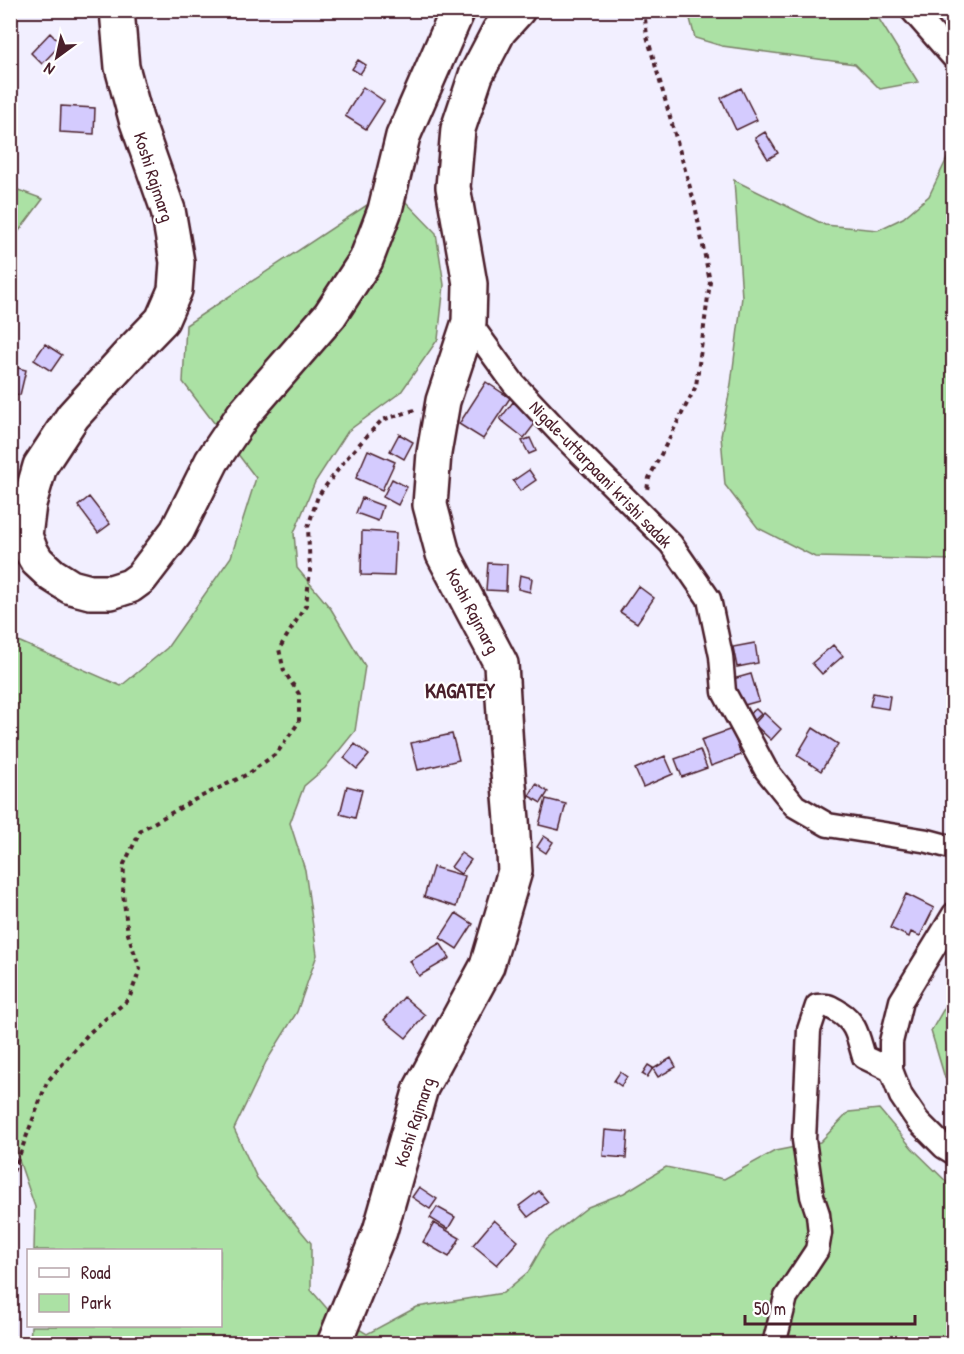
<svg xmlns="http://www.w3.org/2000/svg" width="964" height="1354" font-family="'Patrick Hand',sans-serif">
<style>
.green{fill:#abe1a4;stroke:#7a8068;stroke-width:1.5}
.building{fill:#d4cbfe;stroke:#4a1f2b;stroke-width:1.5}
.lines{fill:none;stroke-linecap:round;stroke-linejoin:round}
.minor-casing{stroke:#4a1f2b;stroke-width:27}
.primary-casing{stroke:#4a1f2b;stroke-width:38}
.path{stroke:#4a1f2b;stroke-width:4;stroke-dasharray:4.5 4.5;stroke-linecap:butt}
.minor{stroke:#fff;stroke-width:22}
.primary{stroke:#fff;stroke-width:33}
.labels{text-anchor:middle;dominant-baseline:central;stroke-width:4.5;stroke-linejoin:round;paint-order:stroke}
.street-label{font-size:18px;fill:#4a1f2b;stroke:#fff}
.quarter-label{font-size:21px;font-weight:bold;fill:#4a1f2b;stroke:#fff}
</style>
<rect width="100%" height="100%" fill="#f2efff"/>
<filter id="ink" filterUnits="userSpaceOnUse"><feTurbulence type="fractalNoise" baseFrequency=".0167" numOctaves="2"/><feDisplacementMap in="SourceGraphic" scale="12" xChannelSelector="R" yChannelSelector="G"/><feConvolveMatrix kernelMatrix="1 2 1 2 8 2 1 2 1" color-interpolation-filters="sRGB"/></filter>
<g filter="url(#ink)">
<path class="green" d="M688,11H874L918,82L880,89L855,64L722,46L695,38Z
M953,146V560L815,557L758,528L725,485L721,436L731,384L742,297L734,180L825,225L878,230L903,218L929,196Z
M10,187L43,199L13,239H10Z
M402,198L436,233L444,285L438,339L401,392L348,431L315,482L294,533L297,568L331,609L365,666L355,731L325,768L304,786L290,823L305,870L317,955L297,1012L266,1062L234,1129L257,1178L311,1243V1290L330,1312L367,1334L417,1307L503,1293L528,1272L547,1239L588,1207L624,1193L666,1167L724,1179L775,1151L820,1142L849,1112L879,1109L912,1148L953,1188V1343H30L31,1326H220V1250H34L35,1207L11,1137L10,955L13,942L11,940V638L121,686L167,648L231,557L256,478L183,382L186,325L367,205Z
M953,993V1085L945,1078L931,1031Z"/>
<path class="building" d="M50,33L61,44L42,64L31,53Z
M358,60L366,65L360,74L352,69Z
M363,87L384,101L366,129L345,116Z
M741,88L757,120L736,130L721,98Z
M61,106L95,108L94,134L60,132Z
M765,132L778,153L768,159L755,138Z
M45,344L62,355L51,371L34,360Z
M10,366L26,370L20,395L10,393Z
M486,382L510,398L483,439L459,424Z
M513,402L537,421L524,438L500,419Z
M399,434L413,442L404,459L390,451Z
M530,438L536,451L529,454L522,441Z
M368,450L395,462L382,490L356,478Z
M529,470L536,480L520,491L513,481Z
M392,479L407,487L398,505L383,497Z
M89,497L110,524L98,533L78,506Z
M362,498L383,506L378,521L356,513Z
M362,531L396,533L394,576L361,575Z
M488,563L507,564L506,591L486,590Z
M520,575L532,578L530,592L518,589Z
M638,586L654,598L637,623L620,612Z
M755,643L758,663L737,667L733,647Z
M833,645L843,656L822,674L812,663Z
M751,674L759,701L741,706L733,679Z
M873,693L890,696L888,709L870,706Z
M756,709L761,714L753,722L747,716Z
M764,713L781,729L771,740L754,724Z
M813,728L838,744L821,771L797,755Z
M732,729L741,755L711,766L701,740Z
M452,734L459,760L418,770L411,743Z
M355,744L369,755L357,769L344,758Z
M700,750L707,768L682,777L675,759Z
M665,756L673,774L643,787L635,769Z
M536,784L548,792L541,803L529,796Z
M347,786L362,790L355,818L340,814Z
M546,799L566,804L559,830L539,825Z
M544,836L553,842L546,853L537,847Z
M461,853L471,860L461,874L451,867Z
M433,867L465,876L456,907L424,897Z
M906,894L934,908L920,936L911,932L909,937L890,928Z
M456,913L473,924L457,949L440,938Z
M440,943L450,958L419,976L410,961Z
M404,997L425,1015L406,1038L384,1020Z
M671,1058L676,1067L658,1077L653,1069Z
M648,1065L653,1068L647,1077L642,1074Z
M620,1072L627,1077L621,1086L614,1081Z
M605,1130L628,1132L626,1158L603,1156Z
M419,1187L437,1199L430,1209L412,1197Z
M539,1191L548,1202L528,1217L519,1206Z
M437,1207L455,1217L448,1229L430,1218Z
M494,1220L518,1241L497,1265L473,1245Z
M434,1223L460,1238L449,1257L423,1242Z"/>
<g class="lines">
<defs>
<path id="minor" d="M912,10L954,58
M469,322L514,384L562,435L671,544L709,599L721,656L724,692L766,770L795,806L828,825L928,841L954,848
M954,914L901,1001L891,1042V1070L901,1096L918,1121L944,1147L954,1153
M774,1344L786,1297L817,1250L820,1233L818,1214L812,1196L804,1140L809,1030L817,1006C829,1005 829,1006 839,1012C857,1023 858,1038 864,1057L891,1070"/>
<path id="primary" d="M117,10L122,67L136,119L168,210L177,262L175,290L162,320L133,350L73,416L40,466L29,504L25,536L31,551L37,561L52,575L71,587L90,592H111L130,586L141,578L177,531L212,461L243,415L330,315L366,260L385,210L403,136L458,10
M334,1344L380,1231L421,1088L487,966L515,871L512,820L506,748L501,664L443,554L430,505L434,453L443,401L469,322L470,284L453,187L458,129L476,75L499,31L518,10"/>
</defs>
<use href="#minor" class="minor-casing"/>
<use href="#primary" class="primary-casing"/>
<path class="path" d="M644,10L647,36L695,205L710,282L696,386L649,478L647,490
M10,1180L47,1082L89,1033L129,999L140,969L128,934L123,894L124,864L141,830L196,799L248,774L277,753L299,722V694L284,671L279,649L306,605L310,571L308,527L318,496L350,454L382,420L415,410"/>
<use href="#minor" class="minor"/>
<use href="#primary" class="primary"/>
</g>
</g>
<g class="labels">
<g class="street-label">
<text transform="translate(154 177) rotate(72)">Koshi Rajmarg</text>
<text transform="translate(601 474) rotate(46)">Nigale-uttarpaani krishi sadak</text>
<text transform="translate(473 611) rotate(62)">Koshi Rajmarg</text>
<text transform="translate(414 1122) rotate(-72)">Koshi Rajmarg</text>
</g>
<g class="quarter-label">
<text x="460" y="690">KAGATEY</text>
</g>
</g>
<rect width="964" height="1354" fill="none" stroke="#fff" stroke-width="36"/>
<rect x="18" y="18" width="928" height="1318" fill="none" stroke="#4a1f2b" stroke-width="2" filter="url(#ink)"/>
<rect x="27" y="1249" width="195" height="78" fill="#ffffff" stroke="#b7a5aa" stroke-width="1.5"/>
<rect x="39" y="1268" width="30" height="9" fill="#ffffff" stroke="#b7a5aa" stroke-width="1.5"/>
<text x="81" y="1279" font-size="18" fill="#4a1f2b">Road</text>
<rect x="39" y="1294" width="30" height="18" fill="#abe1a4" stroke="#b7a5aa" stroke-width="1.5"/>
<text x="81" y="1309" font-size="18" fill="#4a1f2b">Park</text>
<g transform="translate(57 57) rotate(213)" stroke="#ffffff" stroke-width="4.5" paint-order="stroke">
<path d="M0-4.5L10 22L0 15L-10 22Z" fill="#4a1f2b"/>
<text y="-9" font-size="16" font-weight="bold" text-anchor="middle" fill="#4a1f2b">N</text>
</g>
<path d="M745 1315v9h170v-9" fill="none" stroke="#4a1f2b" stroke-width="3"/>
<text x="754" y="1315" font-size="18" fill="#4a1f2b" stroke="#ffffff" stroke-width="4.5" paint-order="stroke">50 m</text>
</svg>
